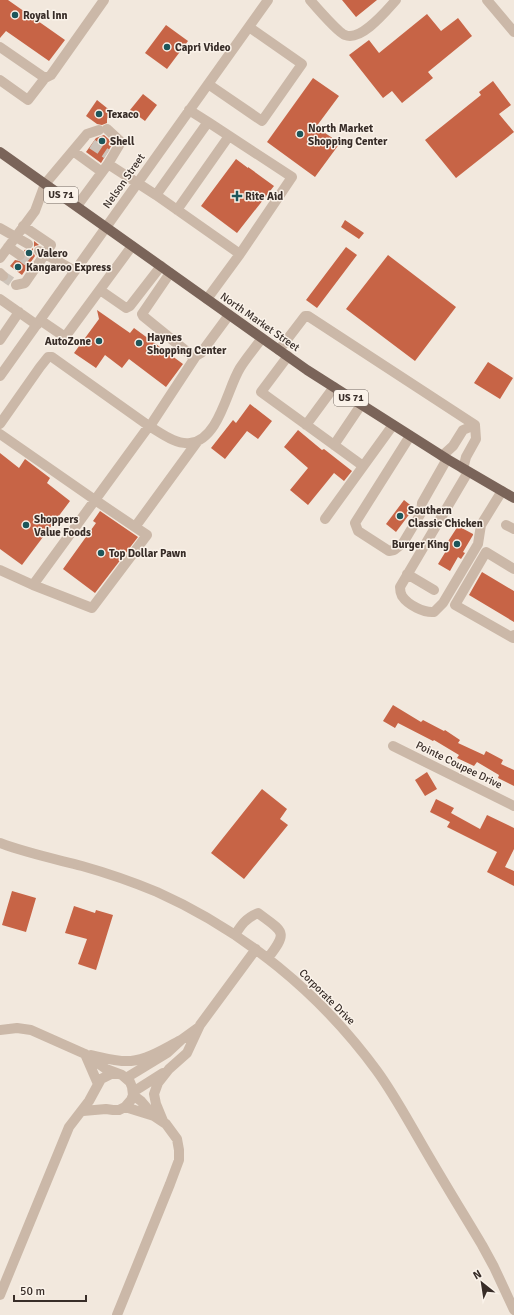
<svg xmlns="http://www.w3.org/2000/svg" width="514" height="1315" font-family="Signika,sans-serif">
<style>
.building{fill:#c76446}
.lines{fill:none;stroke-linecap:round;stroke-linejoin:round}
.minor-tunnel{stroke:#cdc3b9;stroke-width:10;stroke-dasharray:10 5;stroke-linecap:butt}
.minor{stroke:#cbb8a8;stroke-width:10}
.major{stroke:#7a6459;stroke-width:10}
.poi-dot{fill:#1d565a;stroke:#faf2e9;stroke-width:1.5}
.labels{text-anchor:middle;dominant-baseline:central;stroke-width:3;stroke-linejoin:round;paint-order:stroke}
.shield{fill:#faf2e9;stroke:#726862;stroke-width:1}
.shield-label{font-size:10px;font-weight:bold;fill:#382d28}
.poi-label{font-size:11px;font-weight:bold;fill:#382d28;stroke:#faf2e9;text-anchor:start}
.street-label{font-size:11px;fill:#382d28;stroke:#faf2e9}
</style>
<rect width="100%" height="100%" fill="#f2e8dd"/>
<path class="building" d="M0,0H8L65,40L49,61L6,31L0,38Z
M342,0H377L356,17Z
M427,14L441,31L458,18L472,36L428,72L433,78L402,103L392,91L383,98L349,55L369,40L379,53Z
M166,25L188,41L167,69L145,53Z
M313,78L339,96L316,127L340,143L315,177L267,142Z
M493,81L511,105L499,114L514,132L456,178L425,140L481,95L479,92Z
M143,94L157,105L145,121L130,110Z
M97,100L112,112L107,119V123L102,125L97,124L86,116Z
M104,135L113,143L101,163L86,152L96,138Z
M236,159L248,168V167L274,186L237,233L201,206Z
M345,220L364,233L359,239L341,227Z
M34,241L39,245L35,246L33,248V252L35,256L22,275L10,266L15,260L20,261L25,259L26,255L24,250L32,249L34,247Z
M346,247L357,255L317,308L306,300Z
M388,255L456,307L415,361L346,309Z
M97,310L130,333L134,328L183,364L166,387L129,359L122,368L105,355L96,368L74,353L99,319Z
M488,362L513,378L500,399L474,383Z
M250,404L272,421L258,439L247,431L225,459L211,448L233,420L236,423Z
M298,430L322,450L324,449L352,471L344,481L334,473L308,505L290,490L308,468L284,447Z
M0,453L19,468L25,459L50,478L47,483L70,501L22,565L0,549Z
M404,500L414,508L396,532L386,524Z
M100,511L138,537L95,593L63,569L96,523L93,521Z
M458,526L473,534V535L463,552L465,553L461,559L458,557L450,571L438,564L446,551L443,549Z
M482,572L514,591V622L469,595Z
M393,705L421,722L423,720L444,731L445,730L460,740L458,743L484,755L486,751L503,760L501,764L514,770V786L498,778L499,775L477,762L474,766L457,758L459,755L434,740L433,741L398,723L395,728L383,721Z
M427,772L437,789L425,796L415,780Z
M262,789L287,809L280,819L288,825L244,879L211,853Z
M436,799L454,808L451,813L480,829L487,815L514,828V849L505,867L514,871V886L487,872L497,852L447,827L450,822L430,812Z
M12,891L36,898L26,932L2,925Z
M74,906L95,913L96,910L113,915L96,970L78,964L87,939L65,933Z"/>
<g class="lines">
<path class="minor-tunnel" d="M92,144L107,154
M20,255L30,263
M3,276L16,285"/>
<path class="minor" d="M310,0C316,7 339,33 345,35C361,42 386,11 396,0
M487,0L514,32
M0,47L45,78L28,100L0,80
M45,78L51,75L104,0
M208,84L262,121L302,64L249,27
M208,122L292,177L240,254
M107,129L121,142L108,164L156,195L208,122L189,110
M73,151L102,172
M156,195L240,254L207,299
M77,206L108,164
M177,210L229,136
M23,226L51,245L45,254L75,271
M0,228L28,244
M8,247L20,255
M0,258L35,211L45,184L87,134L99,130
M0,273L3,276
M170,273L142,314L143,316L191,355L196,356L201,353L229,315
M16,285L25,283L45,254L39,251
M100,290L126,308L130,306L161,266
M0,299L37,325
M40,320L65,337L132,246
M0,340L19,312
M279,350L305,316H308L475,425
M288,356L261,392L363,466
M0,376L268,0
M0,424L40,367L48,357H52L149,426L152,423L196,356
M306,425L334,387
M0,434L95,500L149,426C161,433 176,445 190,443C219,440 227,389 240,368C247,357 255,348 262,338
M410,436L355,523L358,531L389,551L394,550L403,543L421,513L422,503L447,459
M334,445L361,405
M442,456L453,446L463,430L475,425
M463,469L466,457L476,439L475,425
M468,472L400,587C400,590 401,594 402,596C408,605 424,613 434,612L443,603L478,544L481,525L502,491
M325,519L393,425
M506,525L514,529
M135,527L147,535L92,608L33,585L95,500L135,527L197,442
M514,569L486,552L455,605L513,638L514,635
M0,570L33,585
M407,574L434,590
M393,746L514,806
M0,843C26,853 55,859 82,866C107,873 133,882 157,892C244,931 320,993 377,1071C393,1093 406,1117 420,1141C440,1176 461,1210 482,1245L494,1267L514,1310
M235,935C241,925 246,918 258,913C283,932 289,931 268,958
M0,1030L17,1028L31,1030L85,1054L106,1069L122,1075L130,1082L132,1087L133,1095L131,1100L125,1107L119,1110H113L106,1109L83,1111
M85,1054L98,1084
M91,1055C104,1058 118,1062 131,1061C149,1059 165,1048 181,1040
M126,1078L167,1053L181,1040L199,1027
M133,1092L163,1073
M133,1095L141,1101L153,1115
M163,1121L156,1104L154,1094L158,1083L169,1069L187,1053L200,1025L256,949
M0,1295L69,1127L89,1101L101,1079L111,1074H117
M117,1315L170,1184L179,1160V1150L177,1139L166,1124L154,1116L125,1107"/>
<path class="major" d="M0,152L307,370L447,459L514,498"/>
</g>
<g class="poi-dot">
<circle cx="15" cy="15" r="4"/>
<circle cx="167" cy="47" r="4"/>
<circle cx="99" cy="114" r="4"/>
<circle cx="300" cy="134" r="4"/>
<circle cx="102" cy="141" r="4"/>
<path d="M235 190h4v4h4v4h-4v4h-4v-4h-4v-4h4z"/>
<circle cx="29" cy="253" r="4"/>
<circle cx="18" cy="267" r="4"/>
<circle cx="99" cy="341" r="4"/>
<circle cx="139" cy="343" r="4"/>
<circle cx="400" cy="516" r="4"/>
<circle cx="26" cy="525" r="4"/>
<circle cx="457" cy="544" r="4"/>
<circle cx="101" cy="553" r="4"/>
</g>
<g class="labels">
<g class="shield">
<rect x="44" y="187" width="34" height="16" rx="3"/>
<rect x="334" y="390" width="34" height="16" rx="3"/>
</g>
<g class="shield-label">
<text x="61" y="195">US 71</text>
<text x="351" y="398">US 71</text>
</g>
<g class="poi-label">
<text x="23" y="15">Royal Inn</text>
<text x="175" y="47">Capri Video</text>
<text x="107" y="114">Texaco</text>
<text x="308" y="128">North Market<tspan x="308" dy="13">Shopping Center</tspan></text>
<text x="110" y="141">Shell</text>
<text x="245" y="196">Rite Aid</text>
<text x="37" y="253">Valero</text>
<text x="26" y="267">Kangaroo Express</text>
<text x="147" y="337">Haynes<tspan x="147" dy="13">Shopping Center</tspan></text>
<text x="91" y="341" text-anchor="end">AutoZone</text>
<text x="408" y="510">Southern<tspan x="408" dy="13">Classic Chicken</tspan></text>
<text x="34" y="519">Shoppers<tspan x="34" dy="13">Value Foods</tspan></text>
<text x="449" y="544" text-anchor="end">Burger King</text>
<text x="109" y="553">Top Dollar Pawn</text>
</g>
<g class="street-label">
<text transform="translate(124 181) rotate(-55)">Nelson Street</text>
<text transform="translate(260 322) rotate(35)">North Market Street</text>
<text transform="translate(459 765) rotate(26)">Pointe Coupee Drive</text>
<text transform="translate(327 997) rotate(45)">Corporate Drive</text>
</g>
</g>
<g transform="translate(482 1283) rotate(330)" stroke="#faf2e9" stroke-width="3" paint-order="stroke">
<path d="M0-3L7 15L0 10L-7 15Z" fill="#382d28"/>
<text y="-6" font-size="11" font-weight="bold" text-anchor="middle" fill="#382d28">N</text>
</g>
<path d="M14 1295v6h72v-6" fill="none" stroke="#382d28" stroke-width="2"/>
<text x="20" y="1295" font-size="12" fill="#382d28" stroke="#faf2e9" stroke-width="3" paint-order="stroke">50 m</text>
</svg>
